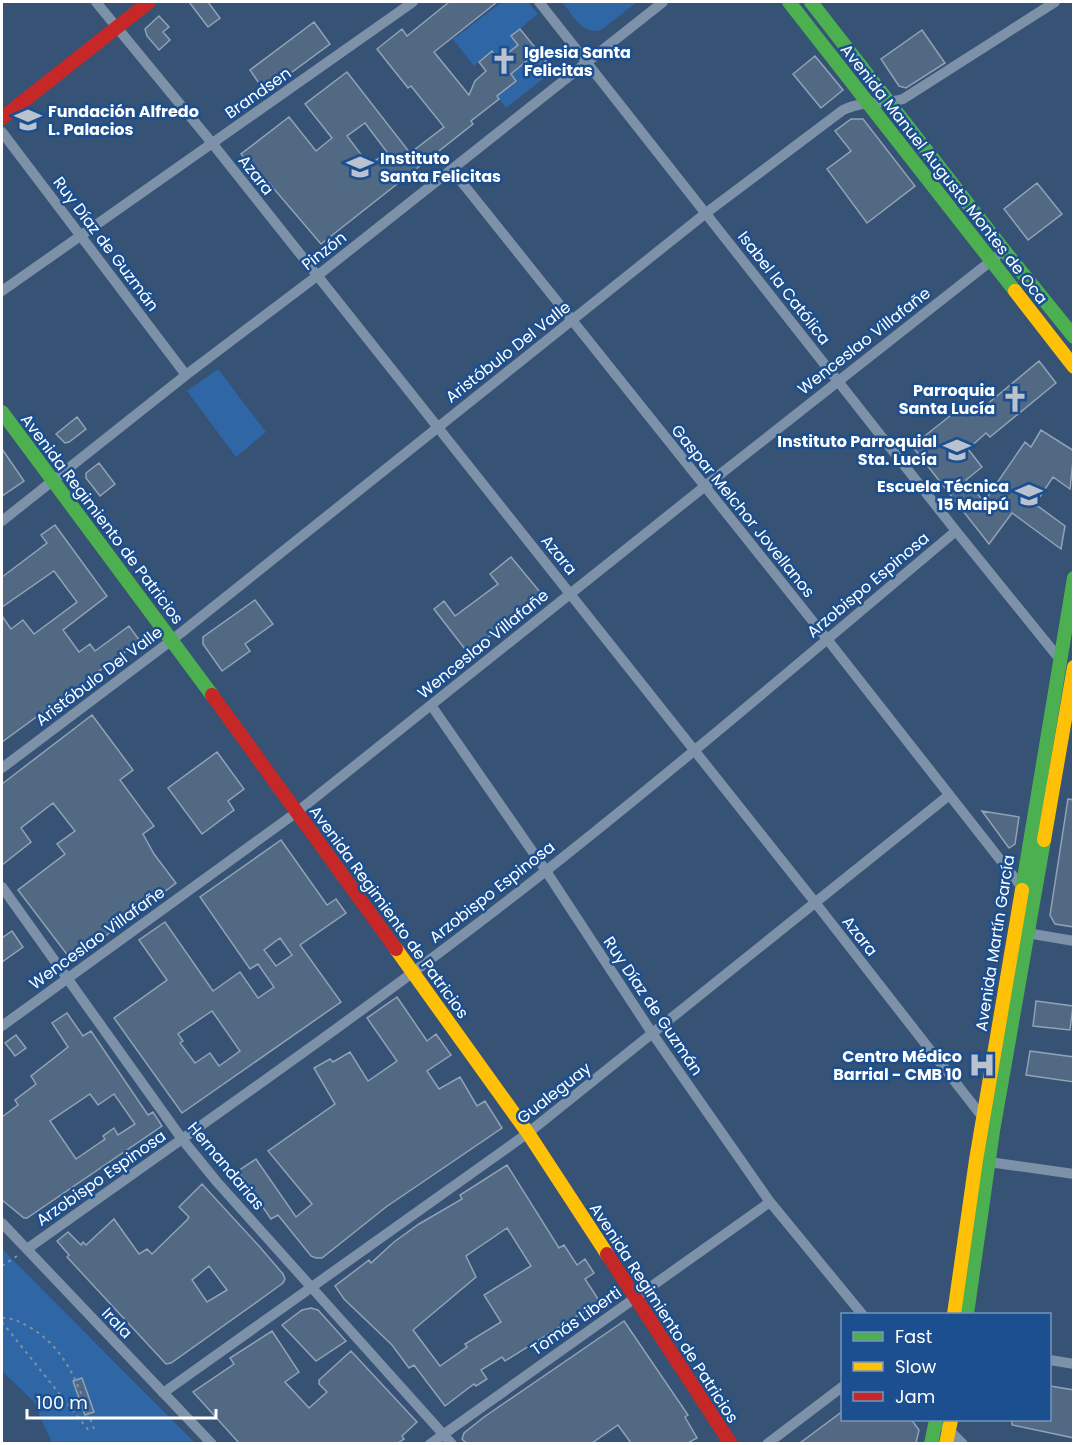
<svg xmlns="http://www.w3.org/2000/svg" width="1075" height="1445" font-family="Poppins,sans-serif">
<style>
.green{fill:#2f66a5}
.building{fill:#526984;stroke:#92a2b6;stroke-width:1.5;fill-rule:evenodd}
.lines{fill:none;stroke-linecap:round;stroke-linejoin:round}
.path{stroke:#7d92a8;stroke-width:2;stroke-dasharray:3 4.5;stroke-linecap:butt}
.street{stroke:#7d92a8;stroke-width:10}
.fast{stroke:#4caf50;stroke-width:14}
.slow{stroke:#ffc107;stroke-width:14}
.jam{stroke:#c62828;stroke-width:14}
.labels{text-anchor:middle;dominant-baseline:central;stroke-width:5;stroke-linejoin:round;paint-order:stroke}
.poi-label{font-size:16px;font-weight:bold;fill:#fff;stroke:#1b4f8f;text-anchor:end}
.street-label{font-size:16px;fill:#fff;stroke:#1b4f8f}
</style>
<rect width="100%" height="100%" fill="#365274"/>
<path class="green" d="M502,2H528L538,14L511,36L518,45L499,60L492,51L474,66L453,39Z
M562,2H637L601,30C583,36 572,14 562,2Z
M529,59L544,78L506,108L491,88L503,91L516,81L511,74Z
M218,369L266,432L236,457L187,391Z
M2,1249L195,1443H52L34,1402L2,1371Z"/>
<path class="building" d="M189,2H208L220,18L208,27Z
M449,2H497L434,52L469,95L475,81L486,71L479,62L492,51L499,60L518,45L511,36L520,29L546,61L537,69L529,59L511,74L516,81L497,96L499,99L471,121L473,124L321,244L269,183L266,186L241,154L289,117L316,151L332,138L305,104L347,72L410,153L444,127L411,86L408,88L377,49L402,29L407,36ZM365,123L387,152L369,165L347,136Z
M159,16L169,27L163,32L170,40L159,50L147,36L145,29Z
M314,22L330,44L265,92L250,70Z
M922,30L945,63L906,88L899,86L881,59Z
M815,56L843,90L821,108L793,74Z
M851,119H863L915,186L867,223L827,169L851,151L835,131Z
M1037,183L1062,214L1028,240L1004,209Z
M1039,361L1056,383L990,437L986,433L968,449L982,467L966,480L984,502L1025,442L1031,447L1041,430L1074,451L1070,489L1053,477L1035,504L1065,526L1061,549L1012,513L989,544L912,446L965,404L973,416Z
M77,417L86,429L69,442L65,443L56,434Z
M2,449L24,481L2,496Z
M99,463L115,484L100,496L86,478V473Z
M55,525L107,596L63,630L79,652L90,644L95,651L129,626L140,641L2,742V616L11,629L23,620L34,634L77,602L54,571L2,607V577L47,543L41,535Z
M511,557L540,592V597L468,653L434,609L444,601L455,616L498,584L490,574Z
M255,600L273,624L245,644L250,651L222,671L203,644V637Z
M92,715L133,770L120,780L154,826L143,834L154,854L176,883L72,961L18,890L65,854L57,844L75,831L53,803L21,828L31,842L2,865V784Z
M217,752L244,789L228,801L234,810L202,834L168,788Z
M1068,799L1074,800V927L1055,924L1050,915Z
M982,811L1019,817L1015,844L1009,848Z
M281,840L327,905L336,899L346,913L300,945L341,1002L182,1113L114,1018L167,980L139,940L165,922L213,991L240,972L258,998L274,987L258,964L250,969L200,897ZM280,938L292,955L276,966L264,950ZM212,1011L240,1051L219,1066L210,1053L195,1063L180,1043L183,1041L178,1034Z
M12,931L23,947L2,962V938Z
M397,997L427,1041L436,1034L451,1055L427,1071L439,1089L460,1077L477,1106L485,1101L502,1128L386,1207L322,1258H316L311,1256L278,1215L271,1219L238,1171L256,1159L296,1217L312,1204L268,1151L335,1104L314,1068L330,1059L333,1062L350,1052L368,1081L397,1061L367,1018Z
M1036,1001L1073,1006L1070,1030L1033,1026Z
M67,1013L83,1036L91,1031L148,1115L153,1112L162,1126L27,1218H24L2,1200V1117L18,1105L15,1100L36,1084L31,1076L68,1047L52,1023ZM90,1094L98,1105L114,1094L135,1124L118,1135L114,1128L103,1136L105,1139L76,1159L50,1121Z
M16,1035L26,1048L15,1056L5,1043Z
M1030,1051L1074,1057V1082L1026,1075Z
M507,1165L559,1248L564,1245L577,1265L585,1259L594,1273L585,1279L600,1302L505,1361L502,1357L481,1370L487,1379L476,1386L474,1384L445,1406L414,1365L409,1368L392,1345L344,1299L335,1286L369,1260L371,1263L394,1242L419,1224L462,1199L460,1195ZM507,1228L531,1266L484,1295L501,1322L465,1344L467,1347L440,1366L413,1330L476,1277L466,1256Z
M202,1184L259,1246L283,1274L285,1279L283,1283L261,1299L171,1363L166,1364L67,1257L69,1255L57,1241L68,1232L81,1245L83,1242L86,1245L114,1219L139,1254L147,1249L152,1254L187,1220L189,1217L179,1207ZM209,1266L227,1290L207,1302L192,1280Z
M311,1308L318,1310L346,1341L316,1361L282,1325L302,1310Z
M624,1321L688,1415L685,1417L697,1438L688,1443H631L618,1425L592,1443H466L462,1439L464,1433L484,1417Z
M272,1331L299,1372L285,1382L309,1408L327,1392L319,1384V1380L351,1351L417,1422L402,1436L404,1439L398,1443H239L193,1392L234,1364L230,1358Z
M82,1378L94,1412L85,1415L73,1381Z
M1050,1386L1074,1390V1438L1012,1425V1419H1050Z
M843,1411V1419H911L919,1430L916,1443H800Z"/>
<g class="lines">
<path class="path" d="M2,1266L17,1256
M2,1318C14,1318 20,1322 31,1328C69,1351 80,1390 94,1429
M2,1322L90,1432"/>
<path class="street" d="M96,2L212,143L814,901L984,1119
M539,2L956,531L1062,662
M2,132L186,375
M452,170L827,639L1024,890
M2,291L413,2
M2,521L186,375L317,276L663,2
M431,705L546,871L652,1033L770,1202L862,1314
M2,768L172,640L706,213L843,110C867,99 880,106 903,99L1055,2
M2,887L182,1139L217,1182L452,1444
M1021,932L1074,941
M2,1026L297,812L704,487L996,257
M982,1161L1074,1174
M2,1223L212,1444
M27,1249C201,1125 378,1003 547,870C686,760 820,645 956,531
M1050,1360L1074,1364
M163,1393L528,1133L948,796
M946,1427L963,1444
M430,1444L770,1202
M767,1444L842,1387"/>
<path class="fast" d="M789,2L1015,291
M811,2L1007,254L1074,337
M2,412L212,695
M1022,890L1074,578
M967,1314L993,1131L1044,840
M931,1444L936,1420"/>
<path class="slow" d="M1015,291L1074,367
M1044,840L1074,667
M396,949L528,1133L607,1254
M954,1314L976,1160L1022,890
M946,1444L951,1420"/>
<path class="jam" d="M2,118L149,2
M212,695L396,949
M607,1254L731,1444"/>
</g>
<defs>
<symbol id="church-bare" viewBox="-9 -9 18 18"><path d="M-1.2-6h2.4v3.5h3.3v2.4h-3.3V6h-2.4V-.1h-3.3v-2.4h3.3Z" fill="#b9c2ce" stroke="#1b4f8f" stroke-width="2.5" paint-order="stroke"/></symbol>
<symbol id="university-bare" viewBox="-9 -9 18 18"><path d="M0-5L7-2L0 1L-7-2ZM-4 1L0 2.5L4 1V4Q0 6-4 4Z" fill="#b9c2ce" stroke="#1b4f8f" stroke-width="2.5" paint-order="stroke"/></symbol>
<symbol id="school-bare" viewBox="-9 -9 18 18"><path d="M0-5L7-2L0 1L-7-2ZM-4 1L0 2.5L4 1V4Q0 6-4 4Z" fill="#b9c2ce" stroke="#1b4f8f" stroke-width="2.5" paint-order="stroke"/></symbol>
<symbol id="hospital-bare" viewBox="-9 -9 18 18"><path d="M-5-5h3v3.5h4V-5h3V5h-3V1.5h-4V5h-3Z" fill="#b9c2ce" stroke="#1b4f8f" stroke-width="2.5" paint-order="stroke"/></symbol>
</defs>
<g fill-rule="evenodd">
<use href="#church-bare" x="485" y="42" width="38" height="38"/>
<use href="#university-bare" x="9" y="101" width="38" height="38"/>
<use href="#school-bare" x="341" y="148" width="38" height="38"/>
<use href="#church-bare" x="996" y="380" width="38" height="38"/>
<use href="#school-bare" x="938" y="431" width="38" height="38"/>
<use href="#school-bare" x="1010" y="476" width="38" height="38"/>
<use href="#hospital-bare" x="963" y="1046" width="38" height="38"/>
</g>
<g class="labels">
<g class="poi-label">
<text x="524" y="52" text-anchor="start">Iglesia Santa<tspan x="524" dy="18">Felicitas</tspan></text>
<text x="48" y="111" text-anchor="start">Fundación Alfredo<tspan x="48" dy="18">L. Palacios</tspan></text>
<text x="380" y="158" text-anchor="start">Instituto<tspan x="380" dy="18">Santa Felicitas</tspan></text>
<text x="995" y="390">Parroquia<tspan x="995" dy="18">Santa Lucía</tspan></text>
<text x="937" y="441">Instituto Parroquial<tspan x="937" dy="18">Sta. Lucía</tspan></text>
<text x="1009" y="486">Escuela Técnica<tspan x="1009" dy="18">15 Maipú</tspan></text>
<text x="962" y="1056">Centro Médico<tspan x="962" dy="18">Barrial - CMB 10</tspan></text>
</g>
<g class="street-label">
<text transform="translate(258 93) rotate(-35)">Brandsen</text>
<text transform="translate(944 174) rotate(52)">Avenida Manuel Augusto Montes de Oca</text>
<text transform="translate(256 175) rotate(52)">Azara</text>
<text transform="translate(106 244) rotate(53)">Ruy Díaz de Guzmán</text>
<text transform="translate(324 251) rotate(-38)">Pinzón</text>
<text transform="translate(784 288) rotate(52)">Isabel la Católica</text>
<text transform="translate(864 341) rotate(-38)">Wenceslao Villafañe</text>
<text transform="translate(508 352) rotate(-38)">Aristóbulo Del Valle</text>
<text transform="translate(743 511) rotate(51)">Gaspar Melchor Jovellanos</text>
<text transform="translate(102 519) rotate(53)">Avenida Regimiento de Patricios</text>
<text transform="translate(559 555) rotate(51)">Azara</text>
<text transform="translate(868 585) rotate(-40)">Arzobispo Espinosa</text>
<text transform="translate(483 644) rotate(-39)">Wenceslao Villafañe</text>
<text transform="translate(99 676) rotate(-37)">Aristóbulo Del Valle</text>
<text transform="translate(492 892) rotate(-38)">Arzobispo Espinosa</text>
<text transform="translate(389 912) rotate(54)">Avenida Regimiento de Patricios</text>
<text transform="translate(860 936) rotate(52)">Azara</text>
<text transform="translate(97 938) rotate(-36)">Wenceslao Villafañe</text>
<text transform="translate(995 943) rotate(-81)">Avenida Martín García</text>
<text transform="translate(653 1006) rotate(56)">Ruy Díaz de Guzmán</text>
<text transform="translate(554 1093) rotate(-38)">Gualeguay</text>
<text transform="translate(226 1166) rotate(50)">Hernandarias</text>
<text transform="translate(101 1178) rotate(-35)">Arzobispo Espinosa</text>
<text transform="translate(664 1313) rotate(57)">Avenida Regimiento de Patricios</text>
<text transform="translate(576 1321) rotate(-35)">Tomás Liberti</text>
<text transform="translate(117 1323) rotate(46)">Irala</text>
</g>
</g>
<rect width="1075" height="1445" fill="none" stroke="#ffffff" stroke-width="6"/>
<rect x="841" y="1313" width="210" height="108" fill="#1b4f8f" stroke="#7695bc" stroke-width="1.5"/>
<rect x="853" y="1332" width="30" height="9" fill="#4caf50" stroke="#7695bc" stroke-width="1.5"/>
<text x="895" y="1343" font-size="18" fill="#ffffff">Fast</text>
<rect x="853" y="1362" width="30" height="9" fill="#ffc107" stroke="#7695bc" stroke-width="1.5"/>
<text x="895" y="1373" font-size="18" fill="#ffffff">Slow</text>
<rect x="853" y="1392" width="30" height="9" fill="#c62828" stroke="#7695bc" stroke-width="1.5"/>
<text x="895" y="1403" font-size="18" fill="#ffffff">Jam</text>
<path d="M27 1409v9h189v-9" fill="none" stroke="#ffffff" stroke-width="3"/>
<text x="36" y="1409" font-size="18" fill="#ffffff" stroke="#1b4f8f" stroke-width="4.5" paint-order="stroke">100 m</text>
</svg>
